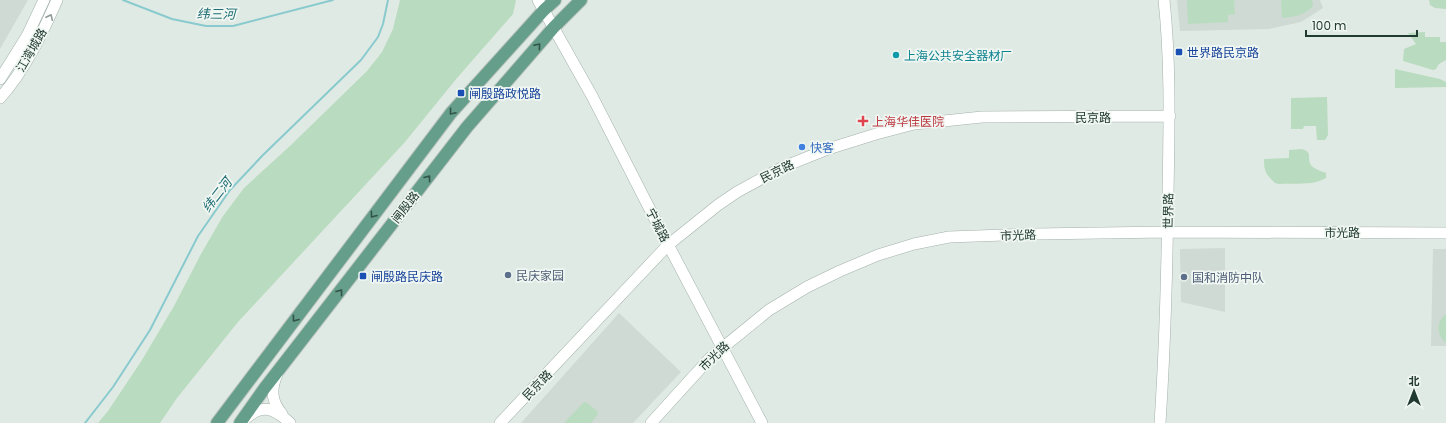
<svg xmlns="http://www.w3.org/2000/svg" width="1446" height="423" font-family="Poppins,'Noto Sans SC',sans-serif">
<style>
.built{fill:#cedad3}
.green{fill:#b9dbbf}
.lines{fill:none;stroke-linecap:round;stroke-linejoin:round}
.stream{stroke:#89cace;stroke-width:2}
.minor-casing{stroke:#a3b2ab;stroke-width:12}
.major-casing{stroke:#bcc4c1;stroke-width:14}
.minor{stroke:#fff;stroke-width:11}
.major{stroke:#659e8a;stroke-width:12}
.oneway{stroke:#909c98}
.oneway2{stroke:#325347}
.transit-dot{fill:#1a4fb4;stroke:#f0f7f3;stroke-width:1.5}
.culture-dot{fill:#0f9aa8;stroke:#f0f7f3;stroke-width:1.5}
.health-dot{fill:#e0444e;stroke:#f0f7f3;stroke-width:1.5}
.shop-dot{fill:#3f7fe0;stroke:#f0f7f3;stroke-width:1.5}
.service-dot{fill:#5c6f8a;stroke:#f0f7f3;stroke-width:1.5}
.labels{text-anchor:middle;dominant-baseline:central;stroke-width:3.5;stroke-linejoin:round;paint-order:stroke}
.street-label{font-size:12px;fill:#213a31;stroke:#f0f7f3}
.transit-label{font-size:12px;fill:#164399;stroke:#f0f7f3;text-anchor:start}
.culture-label{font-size:12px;fill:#0d838f;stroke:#f0f7f3;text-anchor:start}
.health-label{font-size:12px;fill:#be3a42;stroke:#f0f7f3;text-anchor:start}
.shop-label{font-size:12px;fill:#366cbe;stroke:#f0f7f3;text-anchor:start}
.service-label{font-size:12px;fill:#4e5e75;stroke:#f0f7f3;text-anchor:start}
.water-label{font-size:13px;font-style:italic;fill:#1e6d73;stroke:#f0f7f3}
</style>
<rect width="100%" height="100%" fill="#e0eae4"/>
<path class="built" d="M0,0H28L0,49Z
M1177,0H1320L1323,8L1301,22L1269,29L1180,31Z
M1225,248V312L1181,302L1180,249Z
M1433,249H1446V346H1431Z
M619,313L681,372L633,423H521Z"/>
<path class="green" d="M400,0H516L513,14L457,78L405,142L238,322L177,398L160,423H98L108,411L142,360L174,306L201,254L223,216L244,188L291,145L367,71L382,52L393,29Z
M1187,0H1234L1235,14L1228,15V22L1188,24Z
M1281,0H1312L1313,6C1306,15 1293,17 1282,18Z
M1429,0H1446V9L1435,8L1430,5Z
M1425,32V37H1440V42H1446V60L1439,64L1436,69L1433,70L1403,61L1404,49L1416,44L1408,33Z
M1395,69L1440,79L1446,82V87L1395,88Z
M1327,97L1328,135L1325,140H1317L1316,126H1304L1303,129H1291V98Z
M1302,149C1314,153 1306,158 1311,165C1314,169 1321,171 1326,173V178C1312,186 1294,183 1279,184L1275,183C1266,174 1264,172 1264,159L1289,158V150Z
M1446,314V343C1436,334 1436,322 1446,314Z
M584,402H586L597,411L598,414L591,423H564Z"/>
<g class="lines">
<path class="stream" d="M123,0L172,19L206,26H233L333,0
M85,423L113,387L150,330L198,236L230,190L263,155L361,60L378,37L383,24L388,0"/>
<defs>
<path id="minor" d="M538,0L592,96L662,233L762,423
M0,79L27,36L44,0
M0,98C25,70 42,34 57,0
M277,375C270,390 272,402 282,414
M244,420C262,403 274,408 290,423
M500,423L668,245L718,205L737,192L783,167L828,149L876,134L914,124L934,122L982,117L1170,116
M651,423L710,358L769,310L807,287L840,271L878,255L914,244L949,237L1035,234L1167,232L1446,233
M1160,423C1165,348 1167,272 1168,196C1169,131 1171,65 1164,0"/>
<path id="major" d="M217,423L451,113L544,10L555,0
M240,423L264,389L467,127L554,27L581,0"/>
</defs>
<use href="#minor" class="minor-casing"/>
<use href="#major" class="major-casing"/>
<use href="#minor" class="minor"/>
<use href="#major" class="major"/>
</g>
<defs><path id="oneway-chevron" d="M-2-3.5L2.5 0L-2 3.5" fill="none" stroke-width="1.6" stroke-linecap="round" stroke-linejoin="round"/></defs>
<use class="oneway" href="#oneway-chevron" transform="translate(50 17) rotate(-65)"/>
<g class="oneway2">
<use href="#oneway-chevron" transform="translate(538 46) rotate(-50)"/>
<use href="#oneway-chevron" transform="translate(452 112) rotate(130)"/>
<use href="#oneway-chevron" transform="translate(428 178) rotate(-52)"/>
<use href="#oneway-chevron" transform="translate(373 215) rotate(127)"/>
<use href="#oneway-chevron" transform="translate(340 292) rotate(-53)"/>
<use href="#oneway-chevron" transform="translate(295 319) rotate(127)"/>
</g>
<g class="transit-dot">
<rect x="1175" y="48" width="8" height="8" rx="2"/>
<rect x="457" y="89" width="8" height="8" rx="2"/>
<rect x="359" y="272" width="8" height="8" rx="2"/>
</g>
<circle class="culture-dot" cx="896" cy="55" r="4"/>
<path class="health-dot" d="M861 115h4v4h4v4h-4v4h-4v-4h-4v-4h4z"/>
<circle class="shop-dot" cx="802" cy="147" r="4"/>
<g class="service-dot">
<circle cx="508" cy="275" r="4"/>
<circle cx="1184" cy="277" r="4"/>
</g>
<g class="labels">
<g class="street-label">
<text transform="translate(31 50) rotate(-60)">江湾城路</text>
<text x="1093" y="117">民京路</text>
<text transform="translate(777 171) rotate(-26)">民京路</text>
<text transform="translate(405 207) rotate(-52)">闸殷路</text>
<text transform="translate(1168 211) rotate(-89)">世界路</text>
<text transform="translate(658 225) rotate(63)">宁城路</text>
<text x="1342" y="232">市光路</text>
<text transform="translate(1018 235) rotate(-2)">市光路</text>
<text transform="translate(714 356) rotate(-44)">市光路</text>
<text transform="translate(537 385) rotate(-46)">民京路</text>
</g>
<g class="transit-label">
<text x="1187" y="52">世界路民京路</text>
<text x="469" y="93">闸殷路政悦路</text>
<text x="371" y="276">闸殷路民庆路</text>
</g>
<g class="culture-label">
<text x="904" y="55">上海公共安全器材厂</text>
</g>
<g class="health-label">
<text x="872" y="121">上海华佳医院</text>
</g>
<g class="shop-label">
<text x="810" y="147">快客</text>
</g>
<g class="service-label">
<text x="516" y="275">民庆家园</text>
<text x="1192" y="277">国和消防中队</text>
</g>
<g class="water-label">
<text transform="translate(216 14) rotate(1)">纬三河</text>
<text transform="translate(217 195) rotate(-52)">纬二河</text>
</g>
</g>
<g transform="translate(1414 391)" stroke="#f0f7f3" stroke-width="3" paint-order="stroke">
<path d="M0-3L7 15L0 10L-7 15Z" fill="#213a31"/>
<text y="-6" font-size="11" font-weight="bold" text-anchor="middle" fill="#213a31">北</text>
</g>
<path d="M1306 30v6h111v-6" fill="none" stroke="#213a31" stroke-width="2"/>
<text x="1312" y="30" font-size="12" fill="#213a31" stroke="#f0f7f3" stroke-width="3" paint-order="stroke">100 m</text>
</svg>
